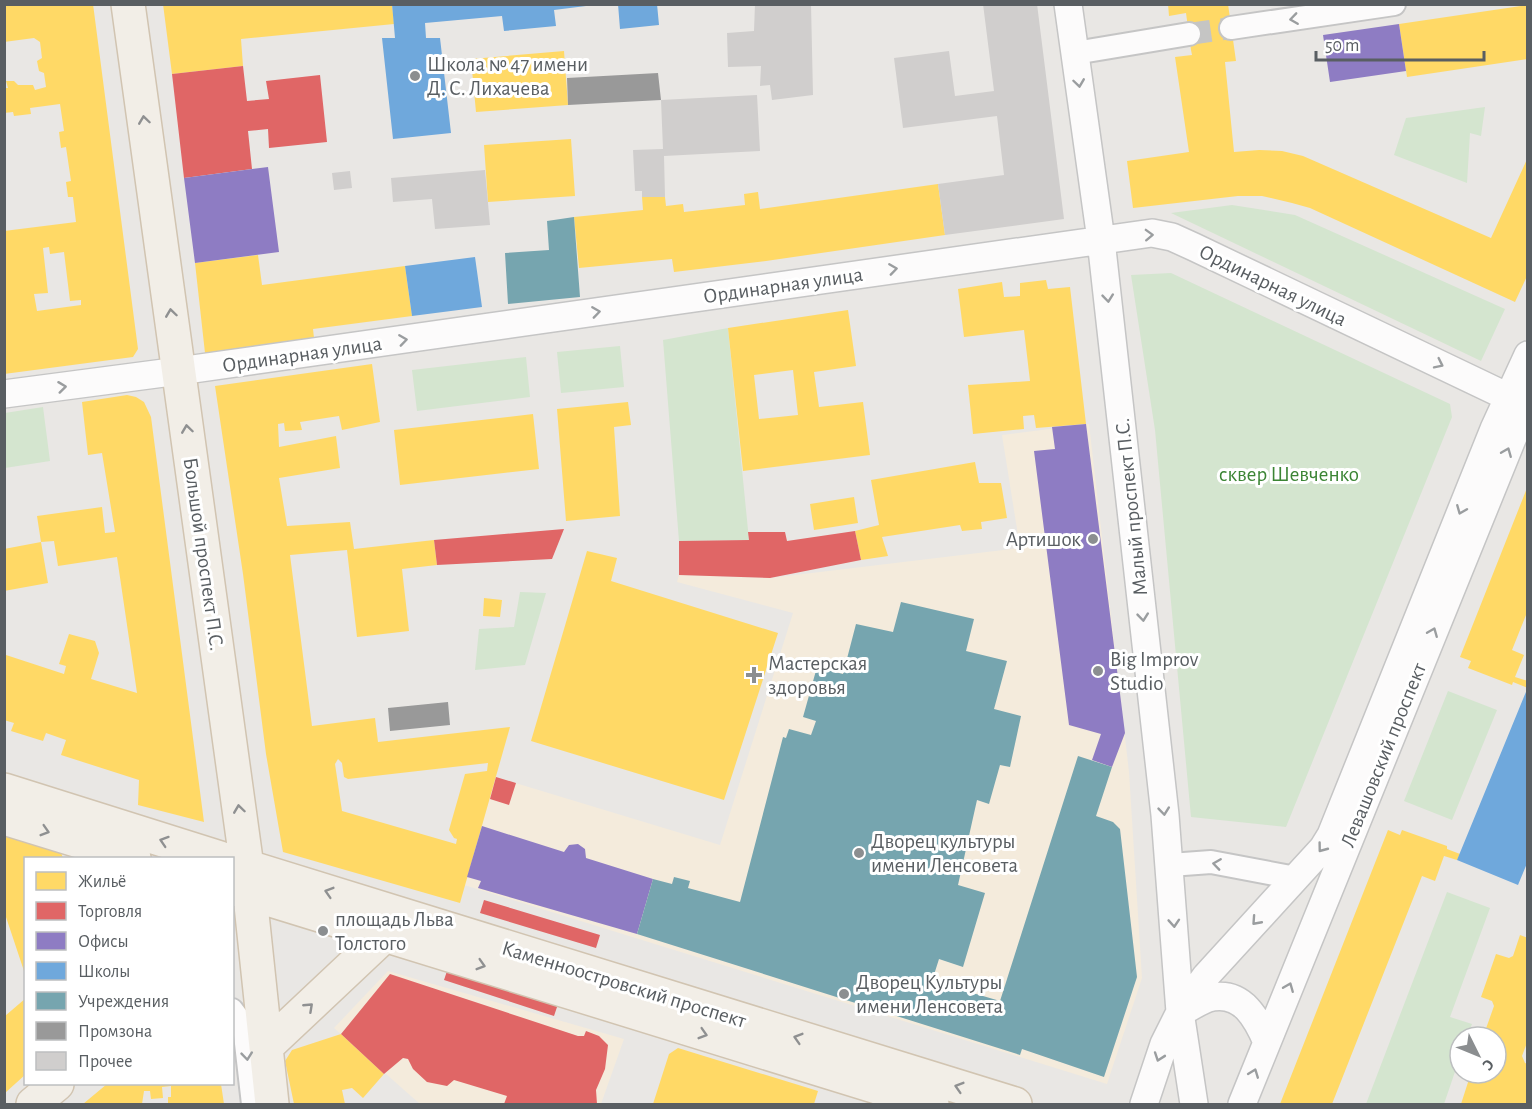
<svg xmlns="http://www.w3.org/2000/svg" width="1532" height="1109" viewBox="0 0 1532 1109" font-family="'Alegreya Sans',sans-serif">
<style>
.commercial{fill:#f4ebdc}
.green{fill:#d4e5cf}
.homes{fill:#ffd966;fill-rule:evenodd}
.shops{fill:#e06666}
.offices{fill:#8e7cc3}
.schools{fill:#6fa8dc}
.public{fill:#76a5af}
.industry{fill:#999}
.building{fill:#d0cecd}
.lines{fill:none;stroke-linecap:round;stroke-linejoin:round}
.minor-tunnel{stroke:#c5c5c4;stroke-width:22;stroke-dasharray:22 11;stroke-linecap:butt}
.minor-casing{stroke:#c5c5c5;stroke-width:26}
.tertiary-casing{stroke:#c5c5c5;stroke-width:30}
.primary-casing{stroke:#d1c4b1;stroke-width:36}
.minor{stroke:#fcfbfb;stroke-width:22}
.tertiary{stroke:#fcfbfb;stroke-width:27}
.primary{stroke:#f2eee7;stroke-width:33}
.oneway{stroke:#9a9d9f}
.oneway2{stroke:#8f9091}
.poi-dot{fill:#8b8e90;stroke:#fff;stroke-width:2}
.labels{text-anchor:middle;stroke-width:6;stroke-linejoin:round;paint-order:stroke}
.poi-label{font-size:21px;fill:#595e62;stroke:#fff;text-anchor:start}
.street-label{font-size:21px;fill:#595e62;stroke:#fff}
.park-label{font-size:21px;fill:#3c8535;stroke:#fff}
</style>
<rect width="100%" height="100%" fill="#e9e7e4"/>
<path class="commercial" d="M1089,424L1129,772L1142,978L1107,1084L464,885L496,777L720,845L793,613L677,582L679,575L770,578L1020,548L1002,435Z
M388,971L624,1039L601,1104H420L334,1028Z"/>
<path class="green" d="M1485,107L1481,136L1470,133L1467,183L1394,155L1406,118Z
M1232,205L1295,215L1505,309L1481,361L1171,213Z
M1171,273L1450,404L1452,417L1286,827L1191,817L1155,430L1131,275Z
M728,328L749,540L679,541L663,340Z
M620,346L624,387L561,393L557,352Z
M526,357L530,397L417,411L412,370Z
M43,407L50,461L5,468V413Z
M520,592L546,593L525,665L475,670L479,629L514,627Z
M1448,691L1497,710L1452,820L1404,801Z
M1447,892L1490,908L1450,1017L1472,1024L1467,1037H1460V1057L1444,1104H1366Z"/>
<path class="homes" d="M4,4H93L138,349L133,357L4,374V231L76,222L73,197H68L66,182L71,181L66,147L61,148L59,132L64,131L60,104L30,108L31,114L14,116L13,112L4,113V88H8L6,81H14L18,85H33L35,90L46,87L44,73L39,71L37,61L42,58L40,42L34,38L4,42ZM49,247L50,254L64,252L70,301L81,300V305L37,311L34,294L48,293L43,248Z
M163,4H392L394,24L241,39L243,66L172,74Z
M1168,4H1228L1236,61L1225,62L1234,152L1259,150L1282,151L1303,156L1491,238L1528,157V274L1515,302L1310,208L1292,203L1262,196H1238L1133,208L1127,161L1189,152L1175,57L1192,55L1191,50L1186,13L1169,16Z
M1528,5V59L1407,77L1399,24Z
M564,51L568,105L476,112L471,59Z
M571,139L575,196L488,202L484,145Z
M938,184L945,235L766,261L674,272L672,259L579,268L574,217L643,210L642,197H665L666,206L683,204L684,212L745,205L744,194L758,192L760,209Z
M258,255L262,285L405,266L412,316L313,329L314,338L205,353L195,263Z
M1046,280L1048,289L1070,287L1086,424L1036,428L1034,415L1023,416L1024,429L973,434L968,385L1030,381L1024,330L964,337L958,289L1002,282L1004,297L1020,296V283Z
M848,310L856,366L814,372L819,407L863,402L870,455L743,471L728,328ZM793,370L798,415L759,419L754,375Z
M372,364L380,422L342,430L339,416L300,422L302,430L285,431L284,423L278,424L279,447L336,436L340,468L279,478L287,526L350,522L354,549L434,540L437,565L402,569L409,631L357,637L347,550L290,555L312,726L375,718L378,742L510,727L460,903L283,852L266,754L243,574L215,386ZM338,759L342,763L344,777L348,779L488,763L487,771L465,774L449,830L454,838L457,839L456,844L342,811L335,764Z
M127,395L136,397L144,402L151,417L204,822L138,805L139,780L61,755L66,740L46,733L43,741L11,731L14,723L4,720V662L6,655L64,674L66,666L59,664L69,634L95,641L99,653L91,679L137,693L117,557L58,566L54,541L41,542L37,516L102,507L105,533L115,532L102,453L88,455L82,402Z
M628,402L631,425L614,427L620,516L566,521L557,409Z
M533,414L539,469L400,485L394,430Z
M975,462L979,483H1001L1007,518L981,522L982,529L962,531L960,525L882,537L888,556L861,560L855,531L879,525L871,480Z
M1527,488L1528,610L1512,650L1524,655L1515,677L1528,681V688L1513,682L1512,685L1468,668L1471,661L1460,657Z
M854,497L858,523L814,530L810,504Z
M41,542L48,583L4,591V549Z
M587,551L617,558L611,581L778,633L724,800L531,741Z
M484,598L502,600L500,617L483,616Z
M1388,830L1400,835L1402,830L1447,846V849L1460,854L1457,860L1444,856L1435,881L1422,876L1332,1104H1280Z
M5,831L59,847L63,858H26L25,974L5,914Z
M1520,935L1528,938V1040L1522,1056L1525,1063L1528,1064V1104H1461L1471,1073H1496V1037H1483L1494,1006L1492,1001L1481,997L1496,954L1509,958L1513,956Z
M26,998V1074L5,1093V1016Z
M341,1034L384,1074L363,1098L352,1088L342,1090L345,1104H294L285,1061L292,1050Z
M678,1048L818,1091L814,1104H653L669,1054Z
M107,1084H221L224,1104H168V1097H171V1086L162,1087L163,1098L151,1099L150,1091H144L142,1104H83Z"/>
<path class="shops" d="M243,66L247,101L269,99L266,81L320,75L327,142L269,148L268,129L248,131L252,169L184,178L172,74Z
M564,529L552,559L437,565L434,540Z
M855,531L861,560L770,578L679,575V541L749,540L748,532H785L787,541Z
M496,777L516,783L509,805L490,799Z
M484,900L600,935L596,948L480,913Z
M448,968L558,1004L554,1016L444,980Z
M390,974L578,1036H584L586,1031L599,1036L608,1045L605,1069L596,1090L597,1104H504L507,1096L454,1080L447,1086L427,1082L413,1069L408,1059L403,1058L384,1074L341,1034Z"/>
<path class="offices" d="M1399,24L1406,71L1330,82L1323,35Z
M268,167L279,252L195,263L184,178Z
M1086,424L1125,733L1112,767L1092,760L1101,734L1069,725L1034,451L1055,449L1052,427Z
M482,826L564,852L569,845L578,844L585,849L586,858L653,879L637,934L478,888L481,881L467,877Z"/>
<path class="schools" d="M392,4H586V6L554,10L556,26L504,31L502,16L425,23L426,38H440L451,133L393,139L382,38H395Z
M618,4H657L659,25L620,29Z
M475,257L482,307L412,316L405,266Z
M1528,687V861L1518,885L1457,860Z"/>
<path class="public" d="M574,217L580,297L508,304L505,253L549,250L547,221Z
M901,602L974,619L966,651L1007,661L994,709L1021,716L1010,767L1000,765L989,804L977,800L958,885L985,893L963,967L939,959L932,981L1000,1001L1078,756L1112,767L1096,816L1113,822L1120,829L1137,977L1104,1077L1022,1049L1020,1055L637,934L653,879L672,884L674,877L690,881L688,888L740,902L783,737L786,738L789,729L811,735L816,721L803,717L817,667L843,674L856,624L893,632Z"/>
<path class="industry" d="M658,73L661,100L568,105L567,78Z
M448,702L450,725L390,731L388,708Z"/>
<path class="building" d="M755,4H811L813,95L772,100L770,85L760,86L761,66L728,67L727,33L754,31Z
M983,4H1037L1064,219L945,235L938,184L1004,175L997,116L903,128L894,58L949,51L955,96L994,91Z
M757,95L760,151L664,156L665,197H642V191H635L633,150L663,149L661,100Z
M485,170L490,225L435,229L432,199L393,202L391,178Z
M350,171L352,188L334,190L332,173Z"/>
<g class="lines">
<path class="minor-tunnel" d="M1189,34L1231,28"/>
<defs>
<path id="minor" d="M1231,28L1394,4
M1075,53L1189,34
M1170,865L1211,862L1296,878
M232,1010L244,1026L253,1104"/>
<path id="tertiary" d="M1068,4L1101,240L1165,815L1180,1012L1194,1104
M4,394L179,371L1152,233L1172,237L1194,247L1527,406
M1183,1011C1192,1007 1203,998 1213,997C1243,992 1257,1019 1267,1042
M1144,1104L1164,1044L1180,1012L1206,976L1323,848L1331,835L1494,429L1528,355
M1242,1104L1513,437L1528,406"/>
<path id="primary" d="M128,4L247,867L272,1104
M4,790L220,858
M4,818L134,858
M232,862L1015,1104
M232,888L932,1104
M266,1047L385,935
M33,1104L57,1084"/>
</defs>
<use href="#minor" class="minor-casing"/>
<use href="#tertiary" class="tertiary-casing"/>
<use href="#primary" class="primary-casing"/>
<use href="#minor" class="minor"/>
<use href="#tertiary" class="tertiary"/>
<use href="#primary" class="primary"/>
</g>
<defs><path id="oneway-chevron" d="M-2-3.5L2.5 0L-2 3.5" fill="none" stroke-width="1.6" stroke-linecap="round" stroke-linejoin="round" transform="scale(1.5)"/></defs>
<g class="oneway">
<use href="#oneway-chevron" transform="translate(1294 19) rotate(172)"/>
<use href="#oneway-chevron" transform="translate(1079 83) rotate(82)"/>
<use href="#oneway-chevron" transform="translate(1149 235) rotate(-2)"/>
<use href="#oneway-chevron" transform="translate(893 269) rotate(-8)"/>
<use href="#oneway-chevron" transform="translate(1108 298) rotate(84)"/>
<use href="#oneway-chevron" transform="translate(596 312) rotate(-8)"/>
<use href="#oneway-chevron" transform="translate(403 340) rotate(-8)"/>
<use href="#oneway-chevron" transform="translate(1439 364) rotate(26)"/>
<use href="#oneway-chevron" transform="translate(62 387) rotate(-7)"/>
<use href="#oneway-chevron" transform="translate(1507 452) rotate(-68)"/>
<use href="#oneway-chevron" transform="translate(1461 510) rotate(112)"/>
<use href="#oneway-chevron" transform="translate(1143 617) rotate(84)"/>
<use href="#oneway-chevron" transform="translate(1433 632) rotate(-68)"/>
<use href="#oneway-chevron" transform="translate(1164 811) rotate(84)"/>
<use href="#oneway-chevron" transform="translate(1322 848) rotate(127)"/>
<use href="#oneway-chevron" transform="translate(1217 864) rotate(-172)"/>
<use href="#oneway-chevron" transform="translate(1256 921) rotate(132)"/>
<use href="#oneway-chevron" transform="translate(1174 923) rotate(86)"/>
<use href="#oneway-chevron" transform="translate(1289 987) rotate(-68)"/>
<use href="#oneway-chevron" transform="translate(247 1056) rotate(84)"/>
<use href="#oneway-chevron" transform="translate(1159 1057) rotate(109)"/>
<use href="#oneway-chevron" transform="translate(1254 1073) rotate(-69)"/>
</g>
<g class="oneway2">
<use href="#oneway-chevron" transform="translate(144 120) rotate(-98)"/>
<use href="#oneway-chevron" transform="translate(171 313) rotate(-98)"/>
<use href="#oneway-chevron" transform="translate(187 429) rotate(-98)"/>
<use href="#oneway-chevron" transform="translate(239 809) rotate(-98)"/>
<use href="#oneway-chevron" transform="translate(45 831) rotate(17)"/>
<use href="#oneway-chevron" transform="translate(164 841) rotate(-162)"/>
<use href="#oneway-chevron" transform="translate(329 892) rotate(-163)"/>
<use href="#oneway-chevron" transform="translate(481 965) rotate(17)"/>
<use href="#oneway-chevron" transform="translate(309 1007) rotate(-43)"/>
<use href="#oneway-chevron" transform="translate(703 1034) rotate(17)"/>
<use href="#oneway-chevron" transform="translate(798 1038) rotate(-163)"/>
<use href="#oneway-chevron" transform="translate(959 1087) rotate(-163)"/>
</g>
<g class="poi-dot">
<circle cx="415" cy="76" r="6"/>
<circle cx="1093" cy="539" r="6"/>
<circle cx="1098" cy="671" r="6"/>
<path d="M751 666h6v6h6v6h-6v6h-6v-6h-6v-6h6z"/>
<circle cx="859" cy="853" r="6"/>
<circle cx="323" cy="931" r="6"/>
<circle cx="844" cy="994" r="6"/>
</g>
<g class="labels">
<g class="poi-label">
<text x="427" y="71">Школа № 47 имени<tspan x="427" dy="24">Д. С. Лихачева</tspan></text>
<text x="1081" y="546" text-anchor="end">Артишок</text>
<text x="1110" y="666">Big Improv<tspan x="1110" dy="24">Studio</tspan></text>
<text x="768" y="670">Мастерская<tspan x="768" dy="24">здоровья</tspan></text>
<text x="871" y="848">Дворец культуры<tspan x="871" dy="24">имени Ленсовета</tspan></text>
<text x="335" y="926">площадь Льва<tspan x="335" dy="24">Толстого</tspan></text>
<text x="856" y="989">Дворец Культуры<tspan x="856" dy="24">имени Ленсовета</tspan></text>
</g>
<g class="street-label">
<text transform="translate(783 285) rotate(-8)" y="7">Ординарная улица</text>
<text transform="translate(1273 285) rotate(26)" y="7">Ординарная улица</text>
<text transform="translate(302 354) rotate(-8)" y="7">Ординарная улица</text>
<text transform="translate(1131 507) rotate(-96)" y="7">Малый проспект П.С.</text>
<text transform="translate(204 554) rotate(82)" y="7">Большой проспект П.С.</text>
<text transform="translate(1383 755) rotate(-68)" y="7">Левашовский проспект</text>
<text transform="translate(624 984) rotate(17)" y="7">Каменноостровский проспект</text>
</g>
<g class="park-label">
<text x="1289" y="481">сквер Шевченко</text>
</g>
</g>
<rect width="1532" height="1109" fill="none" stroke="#595e62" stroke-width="12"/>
<rect x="24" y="857" width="210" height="228" fill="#ffffff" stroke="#bdbfc0" stroke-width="1.5"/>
<rect x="36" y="872" width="30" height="18" fill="#ffd966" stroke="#bdbfc0" stroke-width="1.5"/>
<text x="78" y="887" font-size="18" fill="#595e62">Жильё</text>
<rect x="36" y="902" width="30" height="18" fill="#e06666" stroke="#bdbfc0" stroke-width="1.5"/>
<text x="78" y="917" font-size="18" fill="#595e62">Торговля</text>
<rect x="36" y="932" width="30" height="18" fill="#8e7cc3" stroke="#bdbfc0" stroke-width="1.5"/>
<text x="78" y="947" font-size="18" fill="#595e62">Офисы</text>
<rect x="36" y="962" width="30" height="18" fill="#6fa8dc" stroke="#bdbfc0" stroke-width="1.5"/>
<text x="78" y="977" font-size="18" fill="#595e62">Школы</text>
<rect x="36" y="992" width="30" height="18" fill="#76a5af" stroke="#bdbfc0" stroke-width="1.5"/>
<text x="78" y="1007" font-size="18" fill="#595e62">Учреждения</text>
<rect x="36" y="1022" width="30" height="18" fill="#999999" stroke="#bdbfc0" stroke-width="1.5"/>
<text x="78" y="1037" font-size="18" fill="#595e62">Промзона</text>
<rect x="36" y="1052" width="30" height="18" fill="#d0cecd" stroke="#bdbfc0" stroke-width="1.5"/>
<text x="78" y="1067" font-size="18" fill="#595e62">Прочее</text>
<g transform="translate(1478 1055) rotate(133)"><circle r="28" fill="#ffffff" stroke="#bdbfc0" stroke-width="1.5"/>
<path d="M0-4.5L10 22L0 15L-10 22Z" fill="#8b8e90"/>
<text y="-9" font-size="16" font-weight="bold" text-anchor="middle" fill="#595e62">С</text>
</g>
<path d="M1316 51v9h168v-9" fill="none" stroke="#595e62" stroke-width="3"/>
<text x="1325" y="51" font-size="18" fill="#595e62" stroke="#ffffff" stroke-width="4.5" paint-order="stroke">50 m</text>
</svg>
